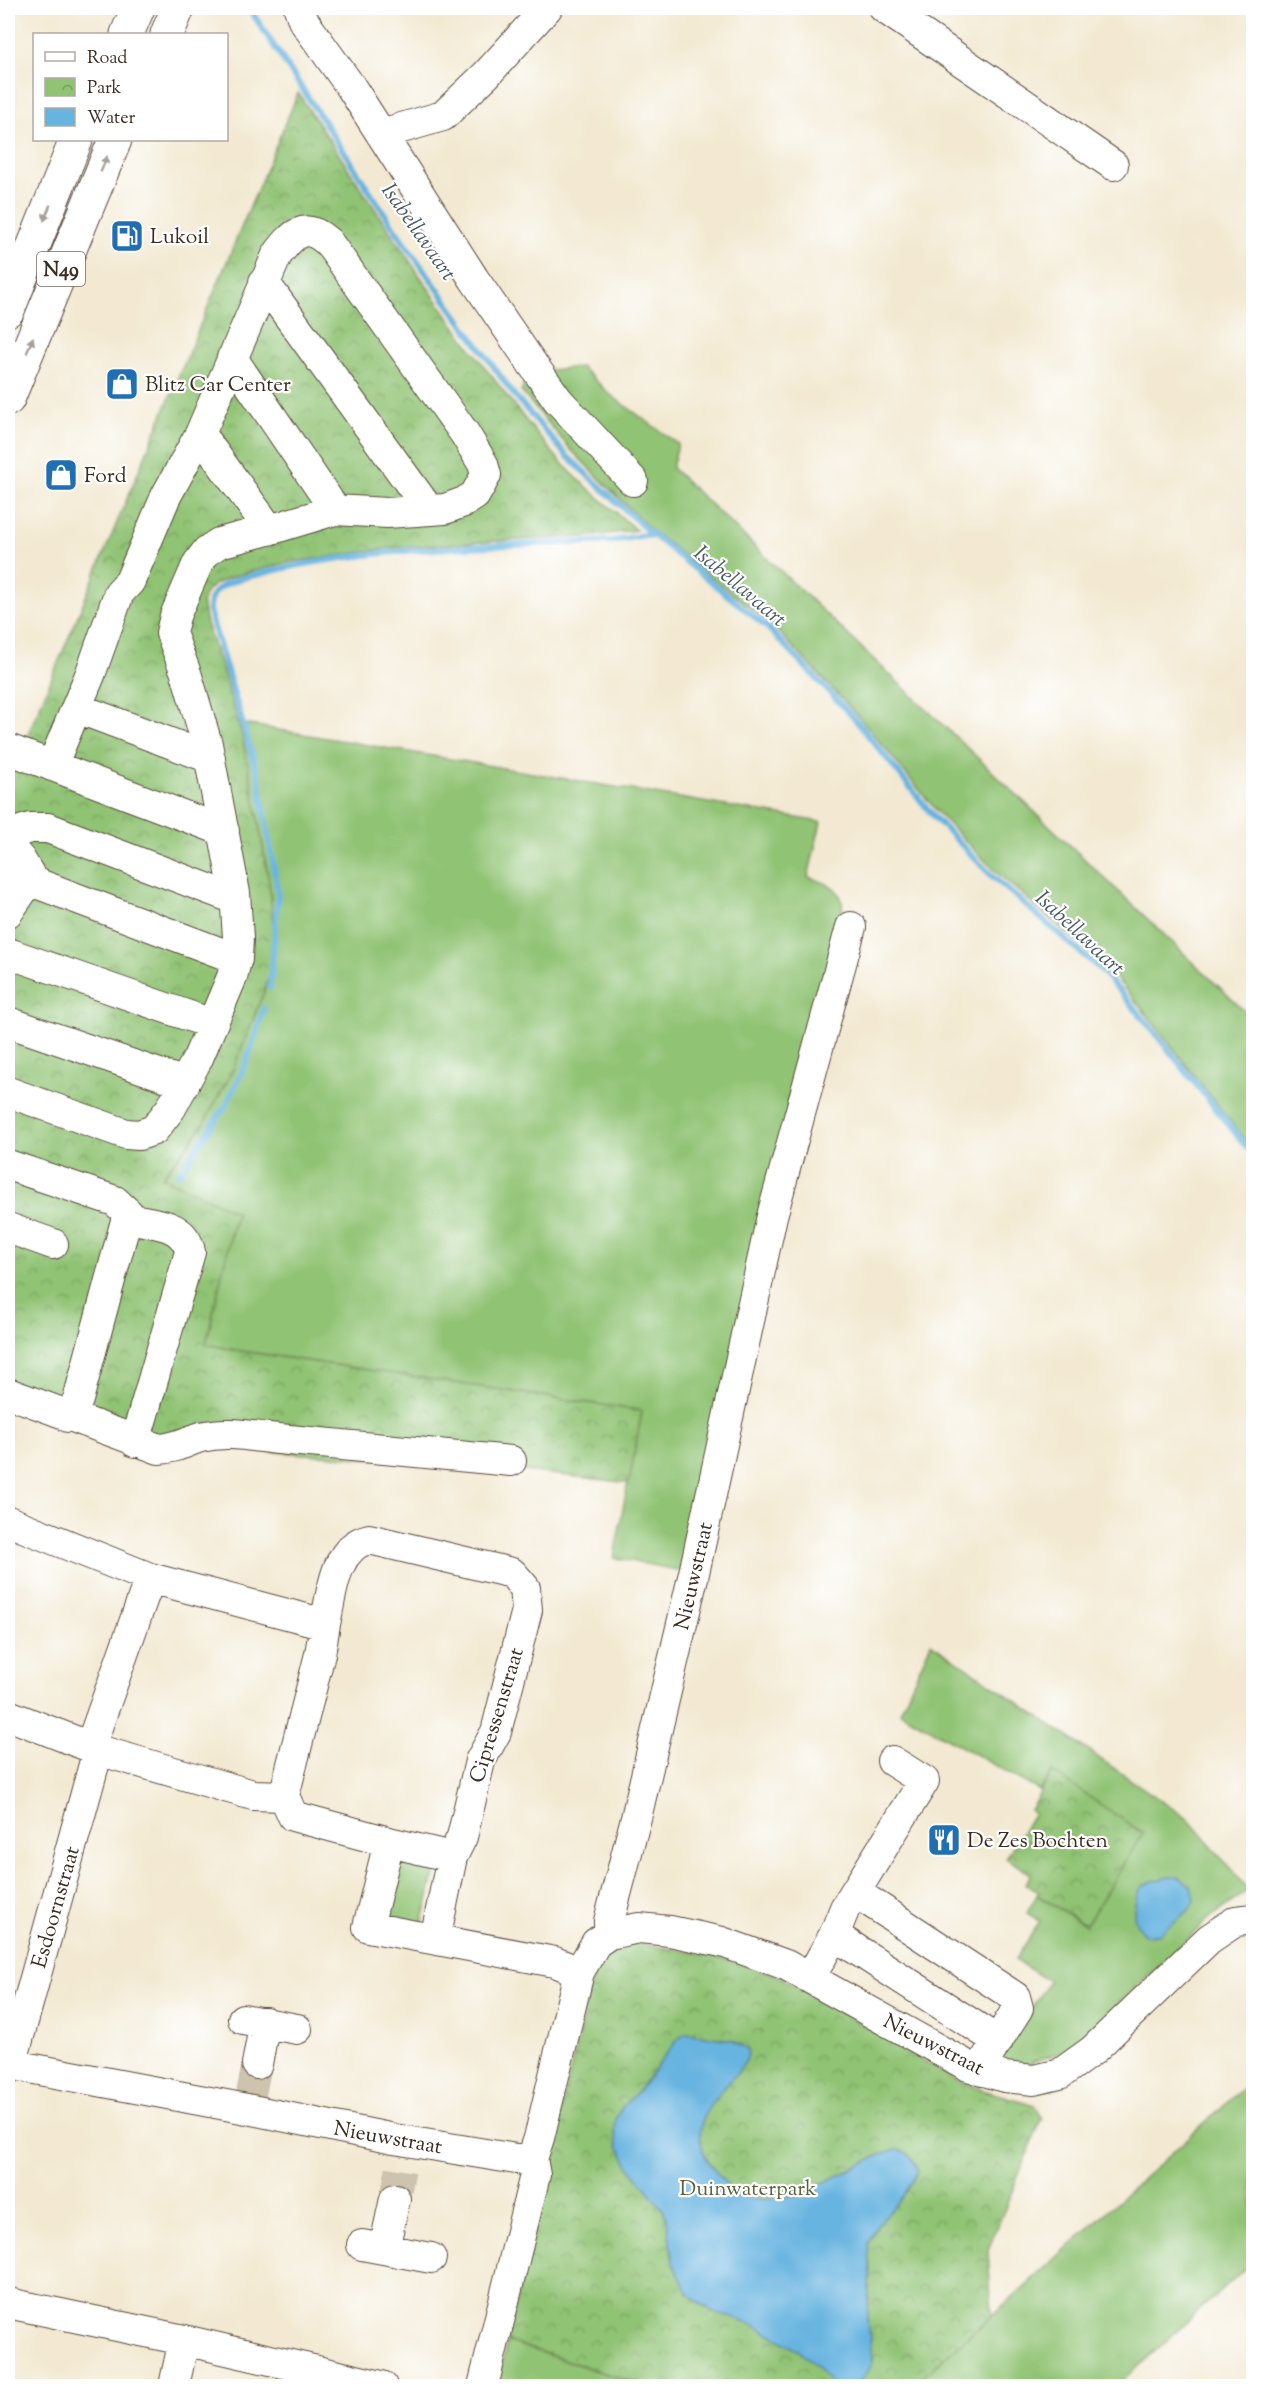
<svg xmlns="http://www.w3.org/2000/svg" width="1261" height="2394" viewBox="0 0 1261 2394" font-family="'Sorts Mill Goudy',serif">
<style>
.grass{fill:#90c373;stroke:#667648;stroke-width:1.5}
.park{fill:url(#park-crowns);stroke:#667648;stroke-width:1.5}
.water{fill:#67b4e0;stroke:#516f7f;stroke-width:1.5}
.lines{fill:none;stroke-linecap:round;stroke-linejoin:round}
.stream{stroke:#67b4e0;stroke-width:6}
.minor-tunnel{stroke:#cec3ae;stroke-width:30;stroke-dasharray:30 15;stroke-linecap:butt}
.minor-casing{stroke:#574739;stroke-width:32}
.major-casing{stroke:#574739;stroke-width:35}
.minor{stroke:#fff;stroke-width:30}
.major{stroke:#fff;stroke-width:33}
.oneway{fill:#a79f9a}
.labels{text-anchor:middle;stroke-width:4.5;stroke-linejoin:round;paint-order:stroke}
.shield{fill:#fff;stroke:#766a62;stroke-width:1.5}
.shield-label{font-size:20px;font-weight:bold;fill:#3b2a1e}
.poi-label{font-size:21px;fill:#3b2a1e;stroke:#fff;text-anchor:start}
.street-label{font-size:21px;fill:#3b2a1e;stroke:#fff}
.park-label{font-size:21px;fill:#59603c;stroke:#fff}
.water-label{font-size:22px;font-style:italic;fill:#4a5a62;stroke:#fff}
</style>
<defs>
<pattern id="park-crowns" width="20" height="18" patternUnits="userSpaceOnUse" patternTransform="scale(1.5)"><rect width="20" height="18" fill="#90c373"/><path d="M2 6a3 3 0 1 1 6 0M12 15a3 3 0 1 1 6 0" fill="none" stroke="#779f5e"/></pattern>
</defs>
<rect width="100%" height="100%" fill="#fff"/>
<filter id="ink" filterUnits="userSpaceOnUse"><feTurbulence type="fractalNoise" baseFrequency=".0167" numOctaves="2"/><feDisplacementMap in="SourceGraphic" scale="12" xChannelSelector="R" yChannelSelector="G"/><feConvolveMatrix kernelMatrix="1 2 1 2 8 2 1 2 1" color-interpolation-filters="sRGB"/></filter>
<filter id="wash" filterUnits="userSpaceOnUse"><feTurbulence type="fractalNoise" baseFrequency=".008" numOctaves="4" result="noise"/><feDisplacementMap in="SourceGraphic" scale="24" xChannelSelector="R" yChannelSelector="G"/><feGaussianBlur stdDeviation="1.35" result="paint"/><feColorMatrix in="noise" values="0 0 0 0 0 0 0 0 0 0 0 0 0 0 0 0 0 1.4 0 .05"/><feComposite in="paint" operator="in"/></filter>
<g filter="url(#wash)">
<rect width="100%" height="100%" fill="#f3e9d2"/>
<path class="grass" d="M581,367L612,396L678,444L672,468L1253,1019V1147L1241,1135L1147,1015L1106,966L997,873L940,815L859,717L771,624L651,530L572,451L521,391L529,372Z
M238,723L821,822L808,877C834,885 846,890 842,920L687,1572L614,1558L641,1411L234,1350L205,1344L236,1213L162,1178L201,1128L231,1074L265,989L273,963L257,812Z
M931,1643L1188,1819L1249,1890L1211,1917L1076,2043L1053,2055L1032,2062L1033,2071L998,2061L1049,1981L1015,1960L1040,1921L1027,1913L1037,1895L1086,1925L1052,1772L1040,1791L900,1712Z
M402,1857L427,1865L435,1872L422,1925L383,1921L389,1870Z
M1253,2079V2261L1117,2386H911L992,2316Z
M507,2341L644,2386H497Z"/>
<path class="park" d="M298,93C381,217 461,346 559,460C582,485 611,507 636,530L587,537L515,540L391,548L286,563L231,577L215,584L207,591L202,602L206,624L221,665L242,735L257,812L270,889L274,938L273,963L265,989L231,1074L201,1128L162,1177L236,1212L206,1344L234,1350L642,1411L629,1483L488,1467L205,1447L8,1403V740L23,746Z
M1052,1772L1143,1833L1086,1925L1037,1895L1039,1892L1025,1884L1031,1874L1006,1858L1034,1813L1030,1810Z
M630,1943L682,1950L730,1960L779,1976L951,2077L983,2090L1035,2105L1042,2118L988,2250L992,2316L911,2386H644L507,2341L590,1986C599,1961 604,1952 630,1943Z"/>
<path class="water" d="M1170,1877H1179L1191,1886L1194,1901L1189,1910L1159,1934L1145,1935C1142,1931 1137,1927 1136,1923C1132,1914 1135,1893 1143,1886C1151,1880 1161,1879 1170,1877Z
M686,2033L732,2040L748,2050C749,2060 742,2066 736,2074C712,2102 685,2126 710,2164C718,2175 727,2187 739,2193C778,2213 832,2178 867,2161C876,2157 887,2150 897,2150C908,2149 914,2162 918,2170L906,2193L878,2224L868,2244L870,2264L868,2317L872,2361L866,2374L856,2386H832L817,2366L801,2352L758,2327L712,2311L696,2301L688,2293L673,2263L668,2226L664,2211L633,2172L618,2146L615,2133L616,2118L623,2106L635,2095L677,2040Z"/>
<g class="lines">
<path class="stream" d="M249,8L396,231L514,395L567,456L648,531L768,628L855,719L935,818L993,877L1101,970L1143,1018L1254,1156
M270,988L278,892L258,775L209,610C210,601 210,596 217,590C228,580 249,577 264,573C377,545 497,547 613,541L645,535L653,536
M179,1174L226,1105L246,1063L264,1008"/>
</g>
</g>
<g filter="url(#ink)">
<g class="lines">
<path class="minor-tunnel" d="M251,2094L257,2064
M395,2199L402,2162"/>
<defs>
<path id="minor" d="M299,8L303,20L351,87L474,279L533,365L558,400L633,481
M884,8L1113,165
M381,134L443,116L486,75L547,8
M264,282L429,510
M232,358L335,510
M200,434L270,530
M77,708L210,758
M8,749L224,831
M8,835L30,828H48L235,899
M8,846L20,859L29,874L25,887L8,912
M28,880L237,959
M8,953L212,1024
M8,1022L185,1083
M8,1092L126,1134L139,1135L154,1130L171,1108L198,1058L232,977L237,957L238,938L235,893L207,744L187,676L171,633L175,616L198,563L207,551L219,543L279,527L335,510L387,513L445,509L464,502L475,495L486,475L483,464L465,434L328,242C304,221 293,234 277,255L200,434L166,496L130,581L119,593L90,675L52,766
M8,1165L115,1201L128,1213L78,1400L68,1417
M128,1218C152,1224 185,1222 190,1252L135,1442
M8,1228L53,1244
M8,1393L159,1449C177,1448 185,1442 201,1437C224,1431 245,1435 268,1438L511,1461
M8,1521L150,1578L325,1624L320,1654L284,1796L293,1816L389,1842L368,1927L555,1962L579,1972
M325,1624C332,1594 334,1547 369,1539L512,1573L525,1588L527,1610L496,1732L480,1761L462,1837L452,1857L435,1939
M8,1715L98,1750L11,2065
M90,1747L150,1578
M98,1750L253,1795L284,1796
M389,1842L452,1857
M855,1892L1015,1997L1018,2008L986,2059L982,2071
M609,1934V1921L636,1818L694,1573L772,1216L851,927
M834,1935L998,2041
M810,1978L834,1935L845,1908L924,1781L892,1761
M243,2019L297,2029
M8,2064L247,2109L394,2139L516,2159H532L539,2138L579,1972L596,1943L609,1934L639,1928L670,1931L722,1942L786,1965L968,2066L1004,2077L1034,2080L1060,2074L1092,2051L1209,1939L1236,1921L1254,1919
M257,2064L265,2022
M362,2245L431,2258
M384,2249L395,2199
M8,2303L184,2340L382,2386
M174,2386L184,2340
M483,2386L535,2175L532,2159"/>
<path id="major" d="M127,34L138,8
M167,34L178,8
M8,310L76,140
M8,399L115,140"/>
</defs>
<use href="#minor" class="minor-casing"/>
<use href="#major" class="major-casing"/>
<use href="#minor" class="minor"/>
<use href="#major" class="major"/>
</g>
<defs><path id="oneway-solid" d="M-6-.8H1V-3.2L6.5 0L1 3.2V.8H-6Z" transform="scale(1.5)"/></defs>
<g class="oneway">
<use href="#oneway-solid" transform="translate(104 164) rotate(-68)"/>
<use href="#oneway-solid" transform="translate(47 213) rotate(112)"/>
<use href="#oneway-solid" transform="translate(30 345) rotate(-68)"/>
</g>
</g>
<defs>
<symbol id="fuel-square" viewBox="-11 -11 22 22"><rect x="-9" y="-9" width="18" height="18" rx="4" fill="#1f6fb2" stroke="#fff"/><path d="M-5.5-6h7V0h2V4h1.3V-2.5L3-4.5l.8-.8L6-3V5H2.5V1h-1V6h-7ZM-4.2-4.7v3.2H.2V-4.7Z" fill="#fff"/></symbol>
<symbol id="shop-square" viewBox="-11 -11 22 22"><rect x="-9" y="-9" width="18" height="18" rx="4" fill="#1f6fb2" stroke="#fff"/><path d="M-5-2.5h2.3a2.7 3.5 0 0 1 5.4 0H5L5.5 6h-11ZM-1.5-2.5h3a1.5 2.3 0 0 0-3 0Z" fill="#fff"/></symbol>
<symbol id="restaurant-square" viewBox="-11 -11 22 22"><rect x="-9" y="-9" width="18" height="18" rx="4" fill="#1f6fb2" stroke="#fff"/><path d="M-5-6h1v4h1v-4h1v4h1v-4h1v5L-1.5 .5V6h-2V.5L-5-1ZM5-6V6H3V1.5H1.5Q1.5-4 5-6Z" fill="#fff"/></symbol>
</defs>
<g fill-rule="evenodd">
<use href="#fuel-square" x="108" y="217" width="38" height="38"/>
<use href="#shop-square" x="103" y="365" width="38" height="38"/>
<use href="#shop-square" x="42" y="456" width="38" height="38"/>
<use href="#restaurant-square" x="925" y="1821" width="38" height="38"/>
</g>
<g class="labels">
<rect class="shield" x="37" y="252" width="48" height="34" rx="4.5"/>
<g class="shield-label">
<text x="61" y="276">N49</text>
</g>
<g class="poi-label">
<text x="150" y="243">Lukoil</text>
<text x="145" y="391">Blitz Car Center</text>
<text x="84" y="482">Ford</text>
<text x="967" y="1847">De Zes Bochten</text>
</g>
<g class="street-label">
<text transform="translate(693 1576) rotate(-77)" y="7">Nieuwstraat</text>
<text transform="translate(496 1715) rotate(-73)" y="7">Cipressenstraat</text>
<text transform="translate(55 1907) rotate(-74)" y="7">Esdoornstraat</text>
<text transform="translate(934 2044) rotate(27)" y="7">Nieuwstraat</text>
<text transform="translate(388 2137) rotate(10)" y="7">Nieuwstraat</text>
</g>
<g class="park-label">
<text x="748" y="2195">Duinwaterpark</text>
</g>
<g class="water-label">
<text transform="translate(420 231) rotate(55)" y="8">Isabellavaart</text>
<text transform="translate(741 585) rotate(40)" y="8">Isabellavaart</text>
<text transform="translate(1081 932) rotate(43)" y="8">Isabellavaart</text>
</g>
</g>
<rect width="1261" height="2394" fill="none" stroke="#fff" stroke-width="30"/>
<rect x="33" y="33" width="195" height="108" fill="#ffffff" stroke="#b1aaa5" stroke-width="1.5"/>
<rect x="45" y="52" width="30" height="9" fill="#ffffff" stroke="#b1aaa5" stroke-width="1.5"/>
<text x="87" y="63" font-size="18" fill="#3b2a1e">Road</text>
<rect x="45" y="78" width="30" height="18" fill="url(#park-crowns)" stroke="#b1aaa5" stroke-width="1.5"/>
<text x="87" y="93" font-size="18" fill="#3b2a1e">Park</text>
<rect x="45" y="108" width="30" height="18" fill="#67b4e0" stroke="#b1aaa5" stroke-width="1.5"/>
<text x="87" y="123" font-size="18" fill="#3b2a1e">Water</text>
</svg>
